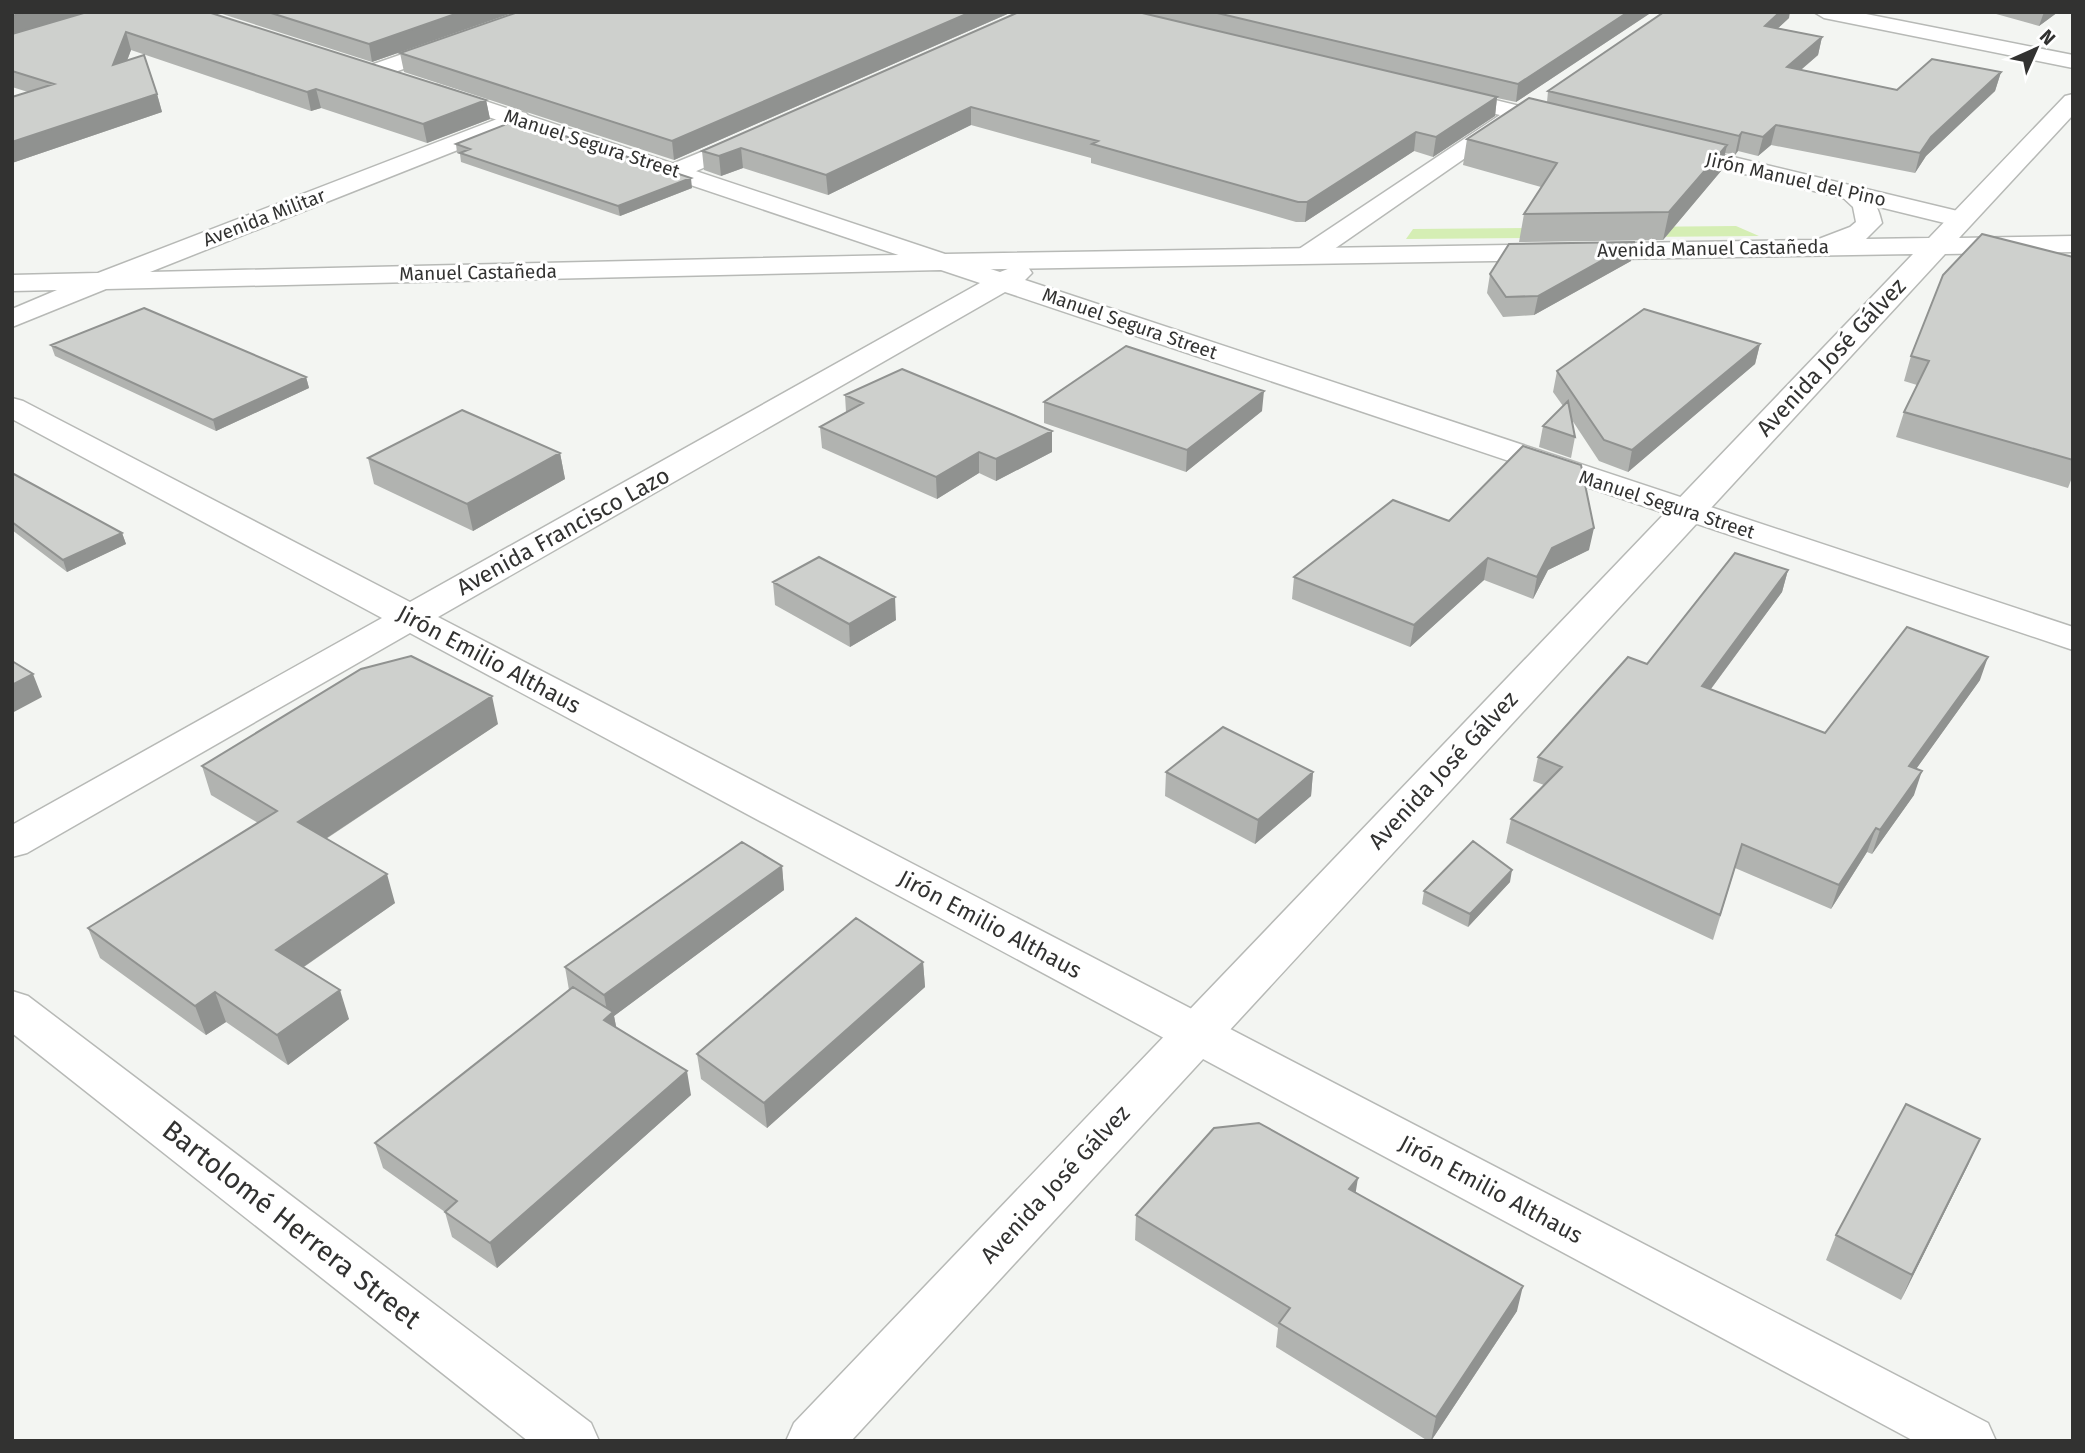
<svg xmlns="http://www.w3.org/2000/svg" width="2085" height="1453" viewBox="0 0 2085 1453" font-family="'Fira Sans',sans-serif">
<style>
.green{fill:#d5eeb4}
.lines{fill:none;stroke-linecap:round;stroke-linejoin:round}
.street-casing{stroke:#b7b9b6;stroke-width:3}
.secondary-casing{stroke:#b7b9b6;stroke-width:3}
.street{fill:#fff;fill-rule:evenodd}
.secondary{fill:#fff;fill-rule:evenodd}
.wall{fill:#b1b3b0}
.shaded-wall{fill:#909290}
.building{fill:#ced0cd;stroke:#909290;stroke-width:2}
.labels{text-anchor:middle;stroke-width:6;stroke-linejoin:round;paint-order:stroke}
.far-street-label{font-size:19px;fill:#323231;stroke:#fff}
.street-label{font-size:23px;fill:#323231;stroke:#fff}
.near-street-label{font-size:28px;fill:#323231;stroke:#fff}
</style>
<rect width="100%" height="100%" fill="#f3f5f2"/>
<path class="green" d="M1736,226L1759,236L1406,239L1413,229Z"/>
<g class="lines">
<defs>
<path id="street" d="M524,12H555L552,16L381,77H365L362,72L365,67Z
M1446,88L1569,118L1573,123L1569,128L1561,130L1520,120L1314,263H1296L1292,257L1296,251L1500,115L1438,100L1435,95L1438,90Z
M518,111L526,113L530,118L526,123L150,272L943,254L1000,272L1018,265L1028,267L1032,273L1025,280L2073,627V650L1005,292L438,617L1988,1423L1996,1441H1914L410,633L27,853L12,857V825L382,618L12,419V398L23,401L410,602L980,283L941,270L106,289L12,327V309L57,290L12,291V275L98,273Z
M750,132L758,134L762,139L758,144L685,176H667L664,171L667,166Z
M1671,142L1970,214L1974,219L1970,224L1961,227L1663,154L1659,149L1663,144Z"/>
<path id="secondary" d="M1814,12H1856L2073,55V68L1824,18Z
M437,85L945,254L1816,240L1850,227L1856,222L1853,207L1837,192L1841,187C1866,180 1877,202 1882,223L1866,239L1929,238L2065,96L2073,94V115L1959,238L2073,236V252L1945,254L851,1441H786L794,1423L1913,254L943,270L429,97L426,92L429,87Z
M12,991L28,996L591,1423L599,1441H528L12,1033Z"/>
</defs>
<use href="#street" class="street-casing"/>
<use href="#secondary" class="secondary-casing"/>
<use href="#street" class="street"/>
<use href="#secondary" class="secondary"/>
</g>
<path class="wall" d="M12,12H208L486,100L490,119L427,143L321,108L311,111L131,50L127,61L157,94L162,112L12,163V97L28,92L12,87Z
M216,12H515L372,62Z
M518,12H1012L674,160L404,72L400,53Z
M1138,12H1652L1516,102L1497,98L1495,116L1433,157L1414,151L1305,222H1296L1091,163V158L971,125L828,195L743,168L721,176L704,170L702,151Z
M1989,12H2058L2039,26Z
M1789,18L1778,28L1822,37L1818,55L1801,70L1897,90L2001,72L1995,91L1926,156L1915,173L1771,145L1758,156L1738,151L1735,155L1725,153L1721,171L1663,240L1519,242L1524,214L1541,187L1463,165L1467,139L1547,102L1548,91Z
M456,144L692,188L620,216L461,162L460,154L457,153Z
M1635,242L1631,261L1534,315L1503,317L1487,293L1490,274Z
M2073,257V475L2068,488L1896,437L1904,412L1917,385L1904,381L1911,356Z
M1760,344L1755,364L1628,472L1599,461L1572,420L1575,437L1571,458L1539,447L1543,426L1563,406L1553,392L1557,371Z
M51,345L306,377L309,388L216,431L55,356Z
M845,395L1052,452L996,481L979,473L937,499L822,448L820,427L846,412Z
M1044,402L1262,411L1186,472L1044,423Z
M560,453L565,479L473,531L374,484L368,458Z
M12,473L122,533L126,544L67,572L12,530Z
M1449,521L1589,550L1548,570L1533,599L1484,580L1410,647L1292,599L1294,577Z
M1788,570L1782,592L1711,689L1825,733L1980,680L1916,769L1914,795L1872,854L1867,852L1831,909L1735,868L1713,940L1506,843L1511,819L1544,785L1533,781L1538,757L1647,664Z
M773,582L896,620L850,647L775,605Z
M498,724L326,839L395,903L304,967L349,1019L288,1065L226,1022L206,1035L100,958L88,928L258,823L211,795L202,766Z
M1166,772H1313L1311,796L1255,844L1165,796Z
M782,866L784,890L614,1016L616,1027L691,1095L497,1268L452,1237L445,1212L383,1168L375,1143L569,990L565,967Z
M1510,882L1468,927L1422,904L1424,891Z
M923,962L925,987L767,1128L701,1079L697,1054Z
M1969,1163L1901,1300L1826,1260L1836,1235Z
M1356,1192L1517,1311L1431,1441H1428L1276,1347L1278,1328L1135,1240L1136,1215Z"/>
<path class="shaded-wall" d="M26,12H89L12,36V16Z
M461,12H515L372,62L369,44Z
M971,12H1012L674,160L672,141Z
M1628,12H1652L1516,102L1518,84Z
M1780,12H1790L1789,18L1761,44L1765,26Z
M2044,12H2058L2039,26Z
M126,32L131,50L118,84L113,65Z
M1822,37L1818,55L1783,85L1787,67Z
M2001,72L1995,91L1926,156L1915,173L1920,153L1931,137Z
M316,89L321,108L311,111L307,92Z
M157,94L162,112L12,163V142Z
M1497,97L1495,116L1433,157L1436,137Z
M486,100L490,119L427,143L423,124Z
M971,107V125L828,195L826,175Z
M1776,125L1771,145L1758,156L1763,137Z
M1416,132L1414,151L1305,222L1307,202Z
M1742,132L1738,151L1735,155L1739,136Z
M1727,145L1721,171L1663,240L1669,212Z
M741,148L743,168L721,176L719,156Z
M691,178L692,188L620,216L618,206Z
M1635,242L1631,261L1534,315L1538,296Z
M1760,344L1755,364L1628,472L1632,450Z
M306,377L309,388L216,431L213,420Z
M1264,391L1262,411L1186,472L1187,450Z
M1052,431V452L996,481V459Z
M979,452V473L937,499L936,477Z
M560,453L565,479L473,531L467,504Z
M1594,528L1589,550L1548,570L1533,599L1537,577L1552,548Z
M122,533L126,544L67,572L63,560Z
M1488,558L1484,580L1410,647L1414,625Z
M1788,570L1782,592L1696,709L1702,686Z
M895,597L896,620L850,647L849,624Z
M1988,657L1980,680L1901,790L1909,766Z
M33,674L42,697L12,713V685Z
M492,696L498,724L307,851L298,822Z
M1922,771L1914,795L1872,854L1880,830Z
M1313,772L1311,796L1255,844L1258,820Z
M1876,828L1867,852L1831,909L1839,885Z
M782,866L784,890L614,1016L618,1036L604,1020L608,1016L604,995Z
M1512,870L1510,882L1468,927L1470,914Z
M387,874L395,903L286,979L276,950Z
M923,962L925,987L767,1128L764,1103Z
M340,990L349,1019L288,1065L277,1035Z
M215,992L226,1022L206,1035L195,1006Z
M687,1071L691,1095L497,1268L490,1243Z
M1980,1139L1969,1163L1901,1300L1912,1275Z
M1358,1178L1354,1203L1349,1189Z
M1523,1286L1517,1311L1431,1441L1436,1417Z"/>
<path class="building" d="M12,12H26L12,16Z
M87,12H208L486,100L423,124L316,89L307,92L126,32L113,65L144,55L157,94L12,142V97L54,84L12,71V34Z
M268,12H461L369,44Z
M518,12H971L672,141L400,53Z
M1019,12H1138L1497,97L1436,137L1416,132L1307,202H1298L1092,144L1098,141L971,107L826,175L741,148L719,156L702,151Z
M1213,12H1628L1518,84Z
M1664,12H1780L1765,26L1822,37L1787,67L1897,90L1932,59L2001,72L1931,137L1920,153L1776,125L1763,137L1742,132L1739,136L1548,91Z
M1529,98L1727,145L1669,212L1524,214L1557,163L1467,139Z
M517,120L691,178L618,206L460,153L470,149L456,144Z
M1982,234L2073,257V460L1904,412L1929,361L1911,356L1943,275Z
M1635,242L1538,296L1506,297L1490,274L1509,244Z
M144,308L306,377L213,420L51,345Z
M1644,309L1760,344L1632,450L1604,440L1557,371Z
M1126,346L1264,391L1187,450L1044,402Z
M902,369L1052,431L996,459L979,452L936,477L820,427L863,403L845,395Z
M1568,401L1575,437L1543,426Z
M462,410L560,453L467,504L368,458Z
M1523,446L1581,465L1594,528L1552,548L1537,577L1488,558L1414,625L1294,577L1393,500L1449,521Z
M12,473L122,533L63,560L12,522Z
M1735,553L1788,570L1702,686L1825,733L1907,627L1988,657L1909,766L1922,771L1880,830L1876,828L1839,885L1742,844L1720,915L1511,819L1562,767L1538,757L1628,657L1647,664Z
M819,557L895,597L849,624L773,582Z
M411,656L492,696L298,822L387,874L276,950L340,990L277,1035L215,992L195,1006L88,928L277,811L202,766L361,669Z
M12,661L33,674L12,685Z
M1223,727L1313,772L1258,820L1166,772Z
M1473,841L1512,870L1470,914L1424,891Z
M742,842L782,866L604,995L565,967Z
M856,918L923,962L764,1103L697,1054Z
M573,987L613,1012L604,1020L687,1071L490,1243L445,1212L457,1201L375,1143Z
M1906,1104L1980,1139L1912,1275L1836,1235Z
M1259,1123L1358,1178L1349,1189L1523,1286L1436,1417L1279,1323L1290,1308L1136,1215L1214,1128Z"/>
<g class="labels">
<g class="far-street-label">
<text transform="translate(592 143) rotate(18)" y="7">Manuel Segura Street</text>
<text transform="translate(1796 179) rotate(13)" y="7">Jirón Manuel del Pino</text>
<text transform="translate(264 217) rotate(-21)" y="7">Avenida Militar</text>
<text transform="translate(1713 248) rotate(-1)" y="7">Avenida Manuel Castañeda</text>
<text transform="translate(478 272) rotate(-1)" y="7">Manuel Castañeda</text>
<text transform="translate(1130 323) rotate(19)" y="7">Manuel Segura Street</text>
<text transform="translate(1667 504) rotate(18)" y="7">Manuel Segura Street</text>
</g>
<g class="street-label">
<text transform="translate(1831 357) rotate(-47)" y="8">Avenida José Gálvez</text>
<text transform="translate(563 531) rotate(-29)" y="8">Avenida Francisco Lazo</text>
<text transform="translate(489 659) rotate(28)" y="8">Jirón Emilio Althaus</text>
<text transform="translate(1443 770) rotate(-47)" y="8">Avenida José Gálvez</text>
<text transform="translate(990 924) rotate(28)" y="8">Jirón Emilio Althaus</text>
<text transform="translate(1055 1184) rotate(-47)" y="8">Avenida José Gálvez</text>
<text transform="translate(1491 1189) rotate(28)" y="8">Jirón Emilio Althaus</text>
</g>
<g class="near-street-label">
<text transform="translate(292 1224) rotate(38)" y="10">Bartolomé Herrera Street</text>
</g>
</g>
<rect width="2085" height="1453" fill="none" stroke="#323231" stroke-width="28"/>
<g transform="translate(2036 49) rotate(45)" stroke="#ffffff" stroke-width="5" paint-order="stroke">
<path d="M0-5L12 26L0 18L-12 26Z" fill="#323231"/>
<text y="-10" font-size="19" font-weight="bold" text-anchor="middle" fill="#323231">N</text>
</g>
</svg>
